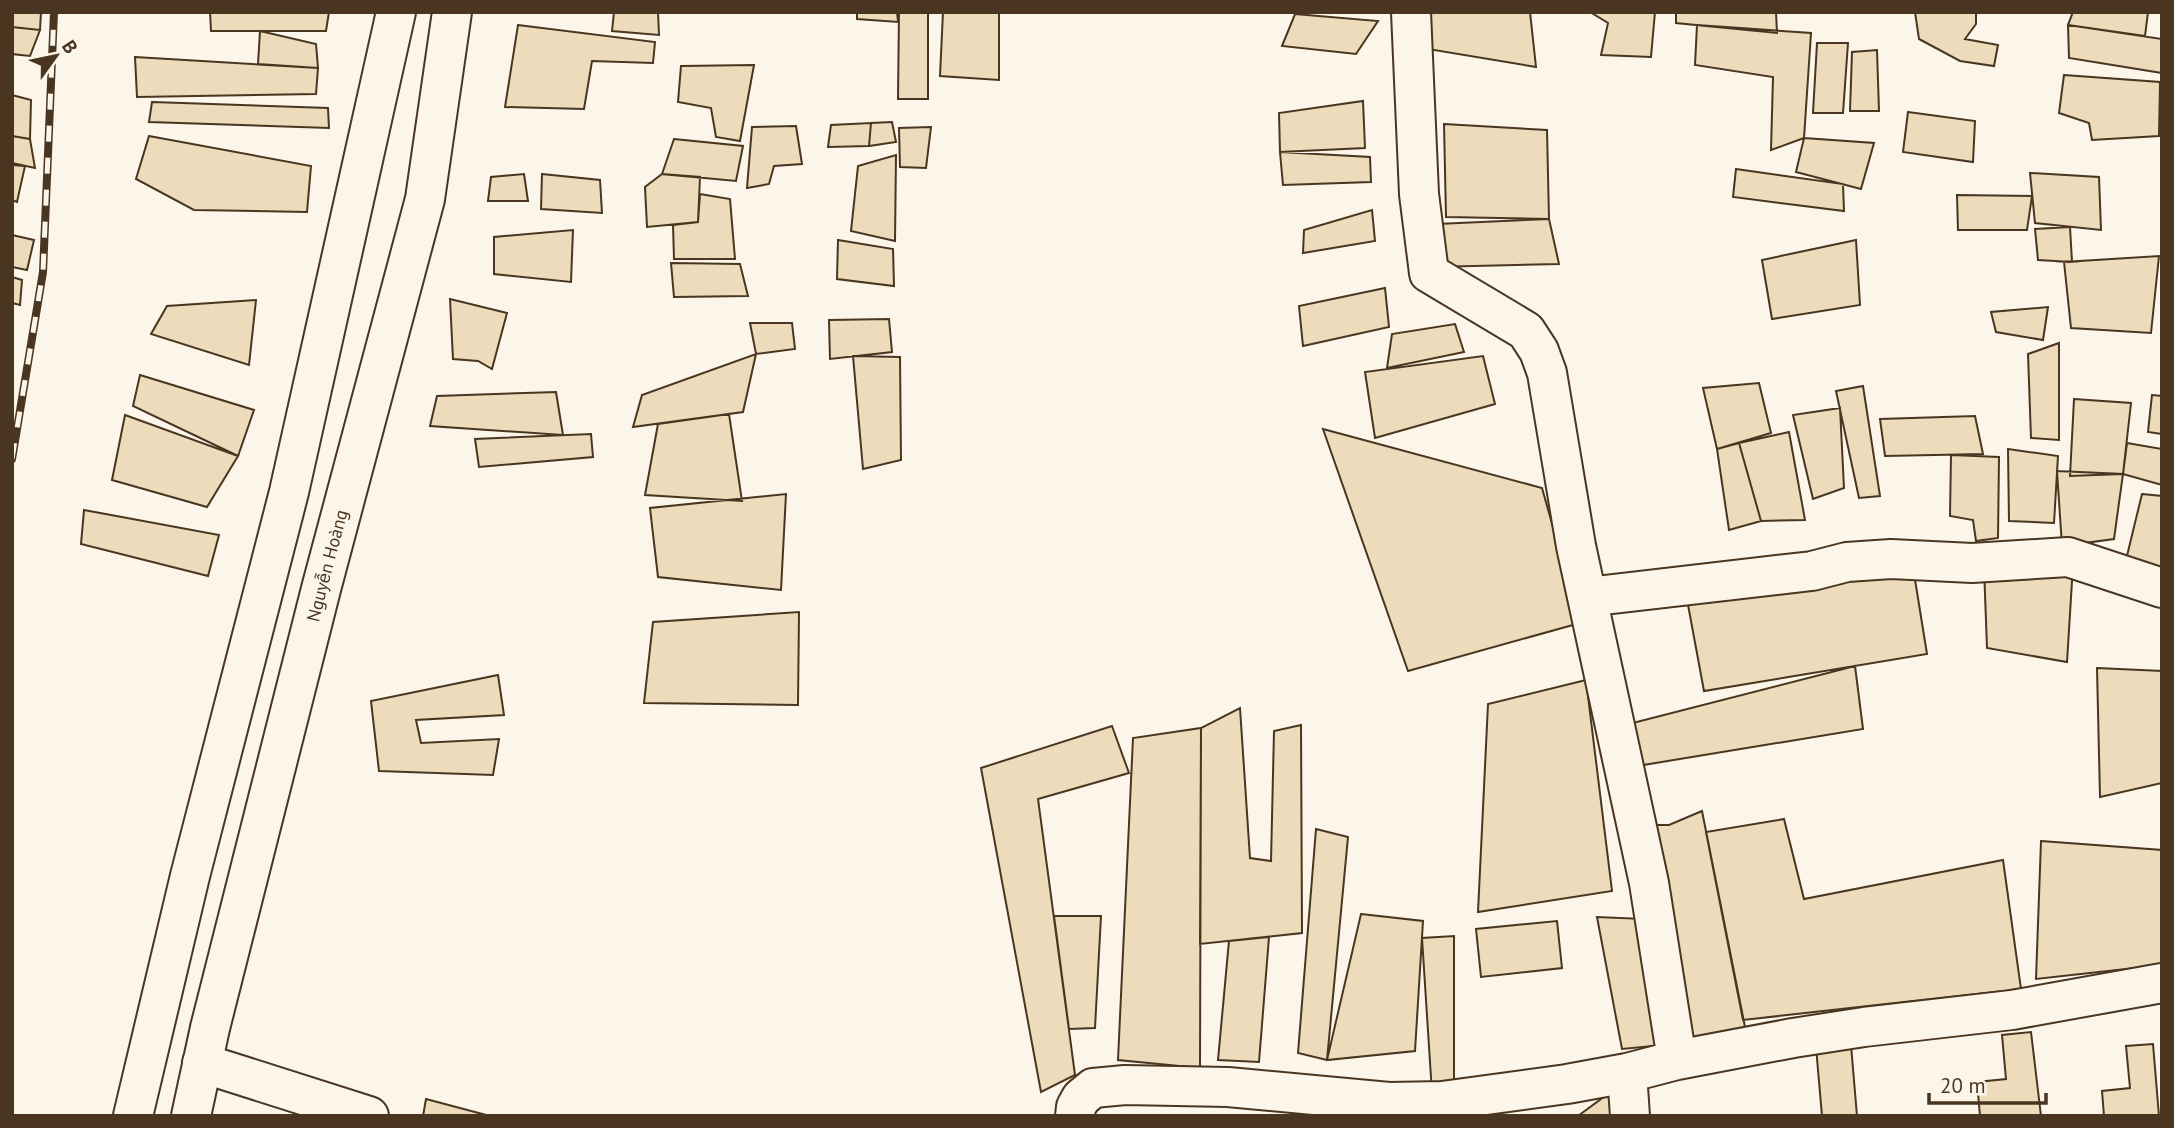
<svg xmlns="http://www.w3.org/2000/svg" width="2174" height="1128" viewBox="0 0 2174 1128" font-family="'PT Sans',sans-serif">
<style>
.building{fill:#ecdcbc;stroke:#4a3520;stroke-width:2}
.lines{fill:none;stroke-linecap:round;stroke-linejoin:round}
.minor-casing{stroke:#4a3520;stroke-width:42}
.highway-casing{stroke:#4a3520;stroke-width:42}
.minor{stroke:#fbf6e9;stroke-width:38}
.highway{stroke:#fbf6e9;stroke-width:38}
.rail-casing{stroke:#4a3520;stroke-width:8}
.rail{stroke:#fbf6e9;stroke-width:5;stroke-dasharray:16;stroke-linecap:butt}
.labels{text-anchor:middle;stroke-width:5;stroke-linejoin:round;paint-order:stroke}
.street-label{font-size:18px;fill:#4a3520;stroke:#fbf6e9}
</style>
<rect width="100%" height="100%" fill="#fbf6e9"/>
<path class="building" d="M12,12H41L40,30L12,27Z
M210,12H329L326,31H211Z
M614,12H658L659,35L612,31Z
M857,12H897L898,22L857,19Z
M899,12H928V99H898Z
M943,12H999V80L940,76Z
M1428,12H1530L1536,67L1422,48Z
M1590,12H1655L1651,57L1601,55L1608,23Z
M1676,12H1776L1777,33L1676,23Z
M1915,12H1976V24L1965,39L1998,45L1994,66L1960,61L1919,39Z
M2073,12H2148L2145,36L2068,25Z
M1295,14L1378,21L1356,54L1282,46Z
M518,25L655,42L653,63L592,61L584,109L505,107Z
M1697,25L1811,33L1804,138L1771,150L1773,77L1695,65Z
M2068,25L2162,39V73L2069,58Z
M12,27L40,30L30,56L12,54Z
M260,31L316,44L318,68L258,64Z
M1817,43H1848L1843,113H1813Z
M1877,50L1879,111H1850L1852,52Z
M135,57L318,68L316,94L137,97Z
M754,65L740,141L716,137L711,108L678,102L681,66Z
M2064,75L2160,82L2159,136L2092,140L2089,123L2059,113Z
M12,95L31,100L30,139L12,136Z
M1363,101L1365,148L1280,152L1279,113Z
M152,102L328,108L329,128L149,122Z
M1908,112L1975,121L1973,162L1903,152Z
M892,122L896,142L869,146L871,123Z
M871,123L869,146L828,147L831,125Z
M1444,124L1547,130L1549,219L1446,217Z
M796,126L802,164L774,166L769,184L747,188L752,127Z
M931,127L926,168L900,167L899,128Z
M12,136L30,139L35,168L12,163Z
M149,136L311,166L307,212L194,210L136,179Z
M1804,138L1874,143L1861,189L1796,172Z
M674,139L743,146L736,181L662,174Z
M1280,152L1370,157L1371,182L1283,185Z
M896,155L895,241L851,231L858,166Z
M12,165L25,166L17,202L12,200Z
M1736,169L1843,184L1844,211L1733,197Z
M2030,173L2099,177L2101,230L2035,223Z
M524,174L528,201H488L491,177Z
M542,174L600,180L602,213L541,209Z
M662,174L700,177L698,222L647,227L645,187Z
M700,194L730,199L735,259H674L673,225L698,222Z
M1957,195L2032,196L2027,230H1958Z
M1372,210L1375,241L1303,253L1304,230Z
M1549,219L1559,264L1432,267L1437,224Z
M2070,227L2072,262L2038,260L2035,229Z
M573,230L571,282L494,274V237Z
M12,235L34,240L27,270L12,267Z
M838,240L893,249L894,286L837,279Z
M1856,240L1860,305L1772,319L1762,260Z
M2159,256L2151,333L2071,328L2064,262Z
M671,263L740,264L748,296L674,297Z
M12,277L22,280L20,305L12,303Z
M1385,288L1389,327L1303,346L1299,306Z
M450,299L507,313L492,369L478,361L453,359Z
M256,300L249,365L151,334L167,306Z
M2048,307L2043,340L1996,332L1991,312Z
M889,319L892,352L830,359L829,320Z
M750,323H792L795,349L756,354Z
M1455,324L1464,352L1387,368L1392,334Z
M2059,343V440L2031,438L2028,354Z
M756,354L743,412L633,427L642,395Z
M853,356L900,357L901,460L863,469Z
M1483,356L1495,404L1375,438L1365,372Z
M140,375L254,410L238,456L133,406Z
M1759,383L1771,433L1717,449L1703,388Z
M1863,386L1880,496L1859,498L1836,391Z
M556,392L563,435L430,426L437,396Z
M2152,395L2162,396V434L2148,432Z
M2074,399L2131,403L2123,474L2070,476Z
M1840,408L1844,488L1813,499L1793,415Z
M729,414L742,501L645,495L658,424Z
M125,415L238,456L207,507L112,480Z
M1975,416L1983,454L1885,456L1880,419Z
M1323,429L1542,488L1580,623L1408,671Z
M1789,432L1805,520L1761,521L1739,443Z
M591,434L593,457L479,467L475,439Z
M1739,443L1761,521L1729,530L1717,449Z
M2127,443L2162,449V485L2123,474Z
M2008,449L2058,456L2054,523L2009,521Z
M1951,455L1999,457L1998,538L1976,541L1973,520L1950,516Z
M2057,471L2123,474L2114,539L2062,546Z
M786,494L781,590L658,577L650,508Z
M2142,494L2162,496V574L2125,564Z
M84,510L219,535L208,576L81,544Z
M1912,561L1927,654L1704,691L1686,594Z
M2073,565L2067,662L1987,648L1984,567Z
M799,612L798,705L644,703L653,622Z
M1855,666L1863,729L1625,768L1621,726Z
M2097,668L2162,671V783L2100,797Z
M498,675L504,715L416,720L421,743L499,739L493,775L379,771L371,701Z
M1586,680L1612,891L1478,912L1488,704Z
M1240,708L1250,858L1271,861L1274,731L1301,725L1302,933L1200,944L1201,728Z
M1112,726L1129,773L1038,799L1075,1075L1041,1092L981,768Z
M1201,728L1200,1068L1118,1060L1133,738Z
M1702,811L1747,1037L1622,1049L1597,917L1643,919L1636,825H1669Z
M1784,819L1804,899L2003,860L2021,989L1743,1020L1706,832Z
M1316,829L1348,837L1327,1060L1298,1053Z
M2041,841L2162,850V965L2036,979Z
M1361,914L1423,921L1415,1051L1327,1060Z
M1054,916H1101L1095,1028L1069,1029Z
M1557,921L1562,968L1481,977L1476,929Z
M1454,936V1089L1432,1093L1422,938Z
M1269,937L1259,1062L1218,1060L1229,941Z
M2031,1032L2041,1116H1980L1977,1082L2006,1079L2002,1035Z
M2153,1044L2159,1116H2104L2102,1091L2130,1088L2126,1046Z
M1851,1045L1857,1116H1822L1816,1047Z
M1616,1088L1613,1116H1578Z
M426,1099L490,1116H423Z"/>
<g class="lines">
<defs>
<path id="minor" d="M1411,12L1419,194L1429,273L1526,331L1539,351L1547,373L1576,546L1649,883L1677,1060
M1587,597L1812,571L1847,562L1891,559L1972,563L2068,557L2162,588
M202,1063L369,1116
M1627,1073L1630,1116
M1075,1116L1076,1107L1081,1098L1093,1088L1125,1085L1228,1087L1389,1102L1442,1101L1567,1084L1627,1073L1677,1060L1793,1038L1864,1027L2012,1010L2162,983"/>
<g id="highway">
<path d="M133,1116L190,876L289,492L396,12"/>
<path id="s1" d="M191,1116L210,1028L321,589L425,199L452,12"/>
</g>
</defs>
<use href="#minor" class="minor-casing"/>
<use href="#highway" class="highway-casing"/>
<use href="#minor" class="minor"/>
<use href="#highway" class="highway"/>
<defs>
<path id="rail" d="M12,459L43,272L54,12"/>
</defs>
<use href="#rail" class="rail-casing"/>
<use href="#rail" class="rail"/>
</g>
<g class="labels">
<g class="street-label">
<text dy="6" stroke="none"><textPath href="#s1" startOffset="567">Nguyễn Hoàng</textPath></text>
</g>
</g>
<rect width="2174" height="1128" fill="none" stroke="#4a3520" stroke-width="28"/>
<g transform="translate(56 56) rotate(57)" stroke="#fbf6e9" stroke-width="5" paint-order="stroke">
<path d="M0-5L12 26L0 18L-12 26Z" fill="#4a3520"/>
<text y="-10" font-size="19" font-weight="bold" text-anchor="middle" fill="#4a3520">B</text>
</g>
<path d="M1929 1093v10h117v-10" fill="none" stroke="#4a3520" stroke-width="3.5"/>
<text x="1940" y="1093" font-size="21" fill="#4a3520" stroke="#fbf6e9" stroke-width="5" paint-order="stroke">20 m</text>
</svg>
